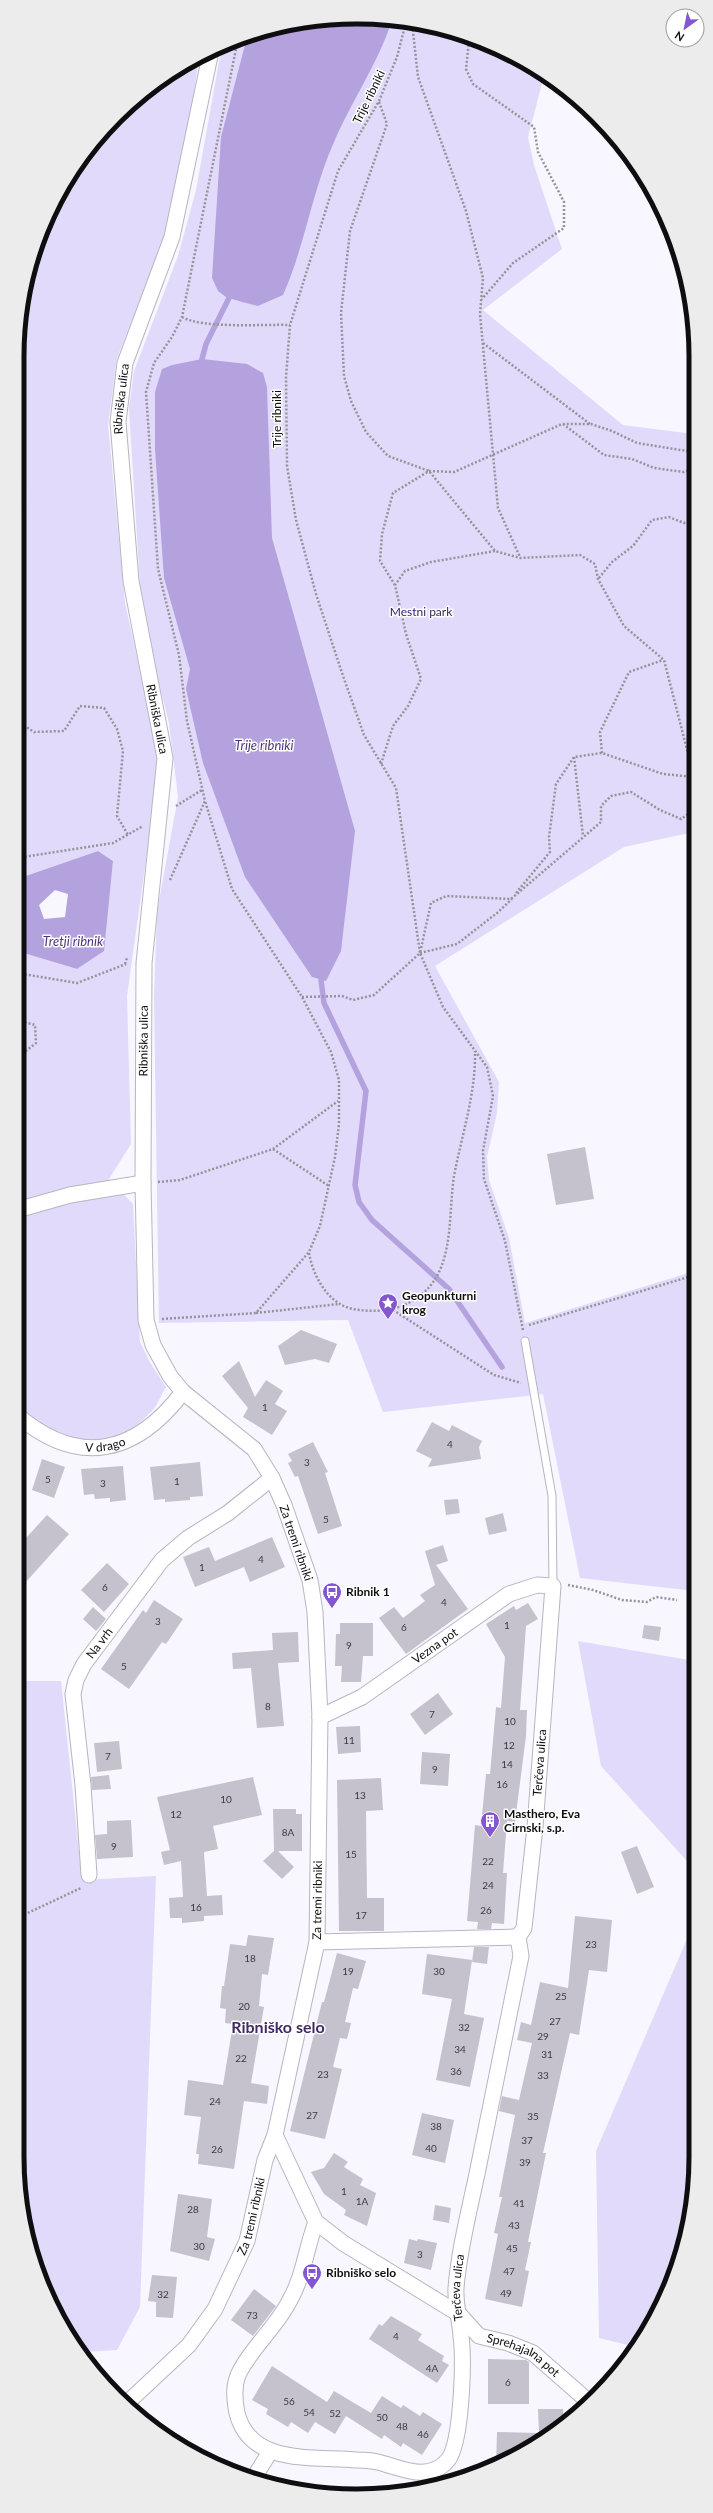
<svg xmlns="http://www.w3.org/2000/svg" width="713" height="2513" viewBox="0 0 713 2513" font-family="Lato,sans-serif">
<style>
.green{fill:#e2dafa}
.water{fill:#b4a2de;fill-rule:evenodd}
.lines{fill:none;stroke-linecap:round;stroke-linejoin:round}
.stream{stroke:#b4a2de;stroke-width:5.5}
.building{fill:#c5c2cd}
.lane-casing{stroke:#b8b5c0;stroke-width:9}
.street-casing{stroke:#b8b5c0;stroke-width:17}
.path{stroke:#959399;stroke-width:2.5;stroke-dasharray:2 2;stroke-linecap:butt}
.lane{stroke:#fff;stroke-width:7}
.street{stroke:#fff;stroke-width:15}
.labels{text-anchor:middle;stroke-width:3;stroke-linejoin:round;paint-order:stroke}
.number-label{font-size:10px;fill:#3c3a3f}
.street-label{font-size:12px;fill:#0e0d10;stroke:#fff}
.park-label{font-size:12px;fill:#3d2166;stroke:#fff}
.poi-label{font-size:12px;font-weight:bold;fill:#0e0d10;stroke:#fff;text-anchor:start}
.water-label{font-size:13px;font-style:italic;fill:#4e347a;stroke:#fff}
.district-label{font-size:16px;font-weight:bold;fill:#402a64;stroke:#fff}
.rim{fill:none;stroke:#0e0d10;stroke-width:5}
</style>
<rect width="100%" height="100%" fill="#f8f6ff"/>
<path class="green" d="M356,17L423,23L526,62L544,76L528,137L534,165L562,249L483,310L623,425L693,434L694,832L624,847L435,966L499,1082L497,1113L487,1157L489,1180L509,1238L525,1323L695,1271V1591L580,1578L543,1394L383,1412L348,1320L159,1323L154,998L157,912L178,797L169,723L142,618L129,408L134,371L178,256L196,190L222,45L290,24Z
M199,58L187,139L166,235L117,358L108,425L125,603L160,760L127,996L131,1144L109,1179L133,1204L140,1342L151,1364L166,1387C161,1395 157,1407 150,1413C105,1460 63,1440 17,1409V951L77,969L103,951L113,861L98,851L17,879V357C19,335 19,311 24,290C46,189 108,106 199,58Z
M578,1641L695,1661L696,1871L601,1766Z
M17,1681H61L82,1880L156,1876L140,2307L117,2350L84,2352L43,2286L23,2223L17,2156Z
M696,1918V2156L690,2223L650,2326L636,2347L599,2338L596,2151Z"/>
<path class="water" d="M356,17L392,20C378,64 352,100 334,142C312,191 305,246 283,295L258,306L242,302L226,297L218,291L212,278L221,137L247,37L290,24Z
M202,359L247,364L263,373L267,387L272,538L355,831L341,951L326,981L312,977L245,877L203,763L186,689L190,669L164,578L155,449V392L162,369L172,365Z
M98,851L113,861L104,951L77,969L17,951V879ZM55,890L68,894L65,917L44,919L39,905Z"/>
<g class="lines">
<path class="stream" d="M202,359L206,344L229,298
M321,980L324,1003L366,1091L355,1185L359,1202L372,1220L449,1289L502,1367"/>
</g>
<path class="building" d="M585,1147L594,1199L556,1205L547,1154Z
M301,1330L337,1344L329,1363L315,1359L285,1365L278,1346Z
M239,1361L255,1397L266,1380L283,1391L275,1404L287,1411L272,1435L243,1417L248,1408L222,1376Z
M432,1422L449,1431L452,1425L482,1441L479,1447L481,1459L428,1467L432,1459L416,1451Z
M313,1442L328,1472L325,1473L342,1526L318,1534L298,1476L295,1477L288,1463L292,1461L288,1454Z
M42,1459L65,1467L54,1498L32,1490Z
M200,1462L203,1496L190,1497V1500L165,1502V1499L154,1500L150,1467Z
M123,1466L126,1500L110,1502V1498L95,1499L94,1494L84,1495L81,1469Z
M458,1499L460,1513L446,1515L444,1500Z
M503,1513L507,1531L489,1535L485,1518Z
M47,1515L69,1534L17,1592V1531L25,1539Z
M272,1537L285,1567L250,1582L244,1567L195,1587L183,1557L209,1547L215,1561Z
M443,1545L448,1561L436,1565L468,1609L406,1654L379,1618L394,1607L403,1618L425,1601L420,1595L435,1585L425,1551Z
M107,1563L129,1584L104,1612L81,1590Z
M154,1600L183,1619L166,1644L162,1642L129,1689L101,1669L143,1610L146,1613Z
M528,1603L538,1619L526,1626L520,1710H527L526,1736L515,1822L507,1821L503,1873H507L504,1924L492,1923L491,1929H477L478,1922L467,1921L475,1825L481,1826L486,1774H490L496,1707L501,1708L505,1657L486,1624L514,1606L516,1610Z
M93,1607L106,1619L96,1631L83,1619Z
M340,1623H373V1656H363L361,1682H341L342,1666H335L336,1634H340Z
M644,1625L661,1627L659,1641L642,1638Z
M298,1632L299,1662L278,1663L284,1726L257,1728L251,1668L233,1669L232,1653L273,1650L272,1633Z
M438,1693L453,1714L425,1735L410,1714Z
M360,1726L361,1752L338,1754L336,1727Z
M119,1741L122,1769L97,1772L94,1743Z
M422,1752L450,1754L448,1786L420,1784Z
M109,1775L111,1789L92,1790L91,1777Z
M253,1777L262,1815L213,1826L218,1849L204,1852L207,1896L222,1895L223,1915L204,1916V1921L182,1923V1918H170L169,1898L183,1897L181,1861L164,1865L161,1852L170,1850L157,1797Z
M381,1778L383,1810L366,1811L367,1898H384V1931H339L337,1780Z
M273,1809H296V1814H302V1851H278L294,1867L282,1879L263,1861L274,1851Z
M131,1820L133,1857L97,1859L95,1835L107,1834V1821Z
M637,1846L654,1887L637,1894L621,1852Z
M575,1916L612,1920L607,1972L589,1970L579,2035L570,2033L543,2153H546L528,2242H531L525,2270L529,2271L522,2307L485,2299L498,2234L494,2233L502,2197H499L515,2115L499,2111L502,2096L519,2100L532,2043L517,2040L521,2022L531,2025L540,1982L568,1988Z
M248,1935L274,1938L268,1975L262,1974L259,2006L264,2007L251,2083L269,2086L267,2104L244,2101L234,2169L198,2164L199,2154H196L201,2117L184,2115L188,2080L223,2085L233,2024L225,2023L226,2009L220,2008L222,1986H224L230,1944L246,1946Z
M474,1947H489L487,1964L472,1962Z
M337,1953L366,1961L358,1989L353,1988L345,2022L351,2023L347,2039L340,2038L333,2067L342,2069L325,2139L290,2131L322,2002H324Z
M427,1954L472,1960L464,2014L484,2018L470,2087L436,2080L452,1999L422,1994Z
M422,2113L454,2120L445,2163L412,2155Z
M334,2153L348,2162L344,2167L363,2179L360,2185L376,2193L367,2226L344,2215L346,2210L324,2194L311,2172L324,2168Z
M178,2194L212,2199L207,2237L215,2239L209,2261L170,2251Z
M435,2205L451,2208L449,2223L433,2220Z
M409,2239L417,2241L418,2239L437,2243L431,2270L404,2263Z
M152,2275L177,2277L173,2318L156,2317V2302L148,2301Z
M254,2289L276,2306L253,2336L231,2320Z
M391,2316L422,2334L418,2340L444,2356L442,2361L449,2365L437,2383L369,2339L379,2324L382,2326Z
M488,2359L526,2360L529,2362V2404H488Z
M272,2366L327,2402L334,2391L371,2413L382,2396L401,2408L403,2405L420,2416L423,2412L442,2424L422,2455L403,2443L401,2447L384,2435L382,2439L346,2416L335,2434L315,2422L308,2433L291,2422L288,2427L266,2414L268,2409L252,2400Z
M538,2409H563L564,2425L507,2461L496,2465L497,2432L539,2433Z"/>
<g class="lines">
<defs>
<path id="lane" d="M525,1341L552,1496L553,1586"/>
<g id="street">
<path d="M17,1210L70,1195L143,1183"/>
<path id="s1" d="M17,1415C79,1468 136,1454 183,1392"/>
<path id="s2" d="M89,1875L83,1785L73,1694L76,1680L84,1664L162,1560L188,1538L228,1513L272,1478"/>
<path d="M317,1942L518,1937"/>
<path id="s3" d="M275,2135L316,2222L343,2243L459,2314L479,2336L508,2343L533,2353L589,2402"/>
<path id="s4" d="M316,2222C306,2248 304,2275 290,2300C277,2326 254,2345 240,2371C233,2384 234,2398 237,2413C250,2466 314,2456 357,2460C366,2460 376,2461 385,2464C406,2470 430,2481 448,2460C462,2442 464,2360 461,2336C460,2321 455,2304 456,2288C459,2249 470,2208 478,2169C492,2098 507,2027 521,1956L518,1937L524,1928L535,1827L553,1586L537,1585L509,1594L362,1697L320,1717"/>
<path id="s5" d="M126,2404L189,2345L215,2309L247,2241L265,2160L275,2135L317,1942L320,1717L315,1612L310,1580L284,1505L272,1478L254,1449L183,1392L170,1376L153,1345L146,1320L143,1183L144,963L165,758L131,581L118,422L125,363L172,237L211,51"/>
<path d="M253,2479L270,2452"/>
</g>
</defs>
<use href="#lane" class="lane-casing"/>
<use href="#street" class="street-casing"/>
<path class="path" d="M412,22L418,77L466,211L483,278L480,314L498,508L520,557
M469,41L466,69L473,84L534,127L538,152L564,202V228L513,263L482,299
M379,102L387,124L350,231L341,313L344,376L351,401L366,432L388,456L429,471L495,551L520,558L580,555L595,564L598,579L624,626L664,660L694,777
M182,317C203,329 263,324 290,325
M483,343L590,424
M563,424L604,455L632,459L654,468L684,472L693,469
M599,578L612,562L633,546L652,520L669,517L684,523L693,519
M395,585L380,561L382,534L393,493L429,471L454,472L562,424H591L612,431L637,443L693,452
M17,721L34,732L64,731L80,706L104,708L117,729L123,751L117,816L128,835
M17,726L24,727
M602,753L600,732L629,672L663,660
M574,757L583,836
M381,764L393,726L408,706L421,679L406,634L395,585L405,571L431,562L495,551
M176,806L202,790
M17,858L113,843L143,826
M170,880L205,801L187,721L179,655L158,569L146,392L154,363L172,337L182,317L238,39
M516,893L550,852L549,837L556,784L574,757L602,753L663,774L694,777
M420,953L457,944L497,913L512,899
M125,964L127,958
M17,973L77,983L126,964
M302,997L342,996L353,1000L374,995L420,953L396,788L364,735L342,673L316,594L296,520L287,466L286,377L290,325L338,171L379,101L397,57L406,22
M17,1020L35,1025L36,1043L17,1058
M273,1149L329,1186
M158,1182L180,1180L273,1149L338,1101
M309,1253C313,1276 328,1304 353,1309C371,1312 390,1312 406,1304C457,1281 447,1222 454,1176C462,1134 476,1093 475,1051
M393,1310L494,1375L521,1383
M256,1313L339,1304
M162,1319L256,1313L309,1252L320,1226L335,1157L339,1124V1080L331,1052L302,997L232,889L205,801
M529,1325L695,1275
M523,1330L505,1241L484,1179L483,1151L493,1096L487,1067L443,1007L420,953L431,903L446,896L511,899L601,822V806L611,796L631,792L660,810L681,819L694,810
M568,1585L593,1590L622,1600L647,1602L656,1597L677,1600
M17,1918L81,1888"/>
<use href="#lane" class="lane"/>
<use href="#street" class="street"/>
</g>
<defs>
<symbol id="sight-pin" viewBox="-11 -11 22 30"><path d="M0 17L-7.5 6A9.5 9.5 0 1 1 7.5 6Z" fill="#8456cf" stroke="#fff"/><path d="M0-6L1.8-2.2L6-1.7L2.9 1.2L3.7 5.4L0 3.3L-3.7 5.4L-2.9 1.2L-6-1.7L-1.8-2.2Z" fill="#fff"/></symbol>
<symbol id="bus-pin" viewBox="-11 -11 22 30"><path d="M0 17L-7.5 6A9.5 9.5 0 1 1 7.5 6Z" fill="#8456cf" stroke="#fff"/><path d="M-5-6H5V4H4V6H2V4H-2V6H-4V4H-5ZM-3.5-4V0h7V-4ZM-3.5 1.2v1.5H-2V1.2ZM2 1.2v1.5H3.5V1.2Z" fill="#fff"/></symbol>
<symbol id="building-pin" viewBox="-11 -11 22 30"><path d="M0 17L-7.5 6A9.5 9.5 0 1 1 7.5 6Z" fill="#8456cf" stroke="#fff"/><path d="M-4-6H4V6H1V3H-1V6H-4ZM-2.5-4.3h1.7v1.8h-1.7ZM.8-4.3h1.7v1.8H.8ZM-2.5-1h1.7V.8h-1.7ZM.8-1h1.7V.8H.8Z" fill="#fff"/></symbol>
</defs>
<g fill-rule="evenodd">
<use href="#sight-pin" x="377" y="1292" width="22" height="30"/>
<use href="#bus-pin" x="321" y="1581" width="22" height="30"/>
<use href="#building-pin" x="479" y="1810" width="22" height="30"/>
<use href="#bus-pin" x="301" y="2262" width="22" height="30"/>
</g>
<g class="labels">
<g class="number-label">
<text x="265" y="1411">1</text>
<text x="450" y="1448">4</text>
<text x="307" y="1466">3</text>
<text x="48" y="1483">5</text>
<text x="177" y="1485">1</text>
<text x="103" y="1487">3</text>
<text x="326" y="1523">5</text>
<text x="261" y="1563">4</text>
<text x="202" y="1571">1</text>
<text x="105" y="1591">6</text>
<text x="444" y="1606">4</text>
<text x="158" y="1625">3</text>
<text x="507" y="1629">1</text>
<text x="404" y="1631">6</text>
<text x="349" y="1649">9</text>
<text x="124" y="1670">5</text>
<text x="268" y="1710">8</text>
<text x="432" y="1718">7</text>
<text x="510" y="1725">10</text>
<text x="349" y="1744">11</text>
<text x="509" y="1749">12</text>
<text x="108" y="1760">7</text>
<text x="507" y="1768">14</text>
<text x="435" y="1773">9</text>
<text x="502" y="1788">16</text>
<text x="360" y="1799">13</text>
<text x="226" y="1803">10</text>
<text x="176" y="1818">12</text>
<text x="288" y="1836">8A</text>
<text x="114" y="1850">9</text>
<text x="351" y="1858">15</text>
<text x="488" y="1865">22</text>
<text x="488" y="1889">24</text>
<text x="196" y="1911">16</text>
<text x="486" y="1914">26</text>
<text x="361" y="1919">17</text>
<text x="591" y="1948">23</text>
<text x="250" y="1962">18</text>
<text x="348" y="1975">19</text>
<text x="439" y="1975">30</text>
<text x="561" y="2000">25</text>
<text x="244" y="2010">20</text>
<text x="555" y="2025">27</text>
<text x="464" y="2031">32</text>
<text x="543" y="2040">29</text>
<text x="460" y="2053">34</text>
<text x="547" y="2058">31</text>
<text x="241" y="2062">22</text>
<text x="456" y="2075">36</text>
<text x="323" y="2078">23</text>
<text x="543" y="2079">33</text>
<text x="215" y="2105">24</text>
<text x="312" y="2119">27</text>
<text x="533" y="2120">35</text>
<text x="436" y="2130">38</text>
<text x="527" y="2144">37</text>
<text x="431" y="2152">40</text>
<text x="217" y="2153">26</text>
<text x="525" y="2166">39</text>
<text x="344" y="2195">1</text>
<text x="362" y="2205">1A</text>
<text x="519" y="2207">41</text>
<text x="193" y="2213">28</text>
<text x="514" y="2229">43</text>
<text x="199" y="2250">30</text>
<text x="512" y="2252">45</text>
<text x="420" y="2258">3</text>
<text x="509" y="2275">47</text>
<text x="506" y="2297">49</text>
<text x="163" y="2298">32</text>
<text x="252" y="2319">73</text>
<text x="396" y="2340">4</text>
<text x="432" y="2372">4A</text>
<text x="508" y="2386">6</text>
<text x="289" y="2405">56</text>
<text x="309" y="2416">54</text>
<text x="335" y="2417">52</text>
<text x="382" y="2421">50</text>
<text x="402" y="2430">48</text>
<text x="423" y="2438">46</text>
</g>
<g class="street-label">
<text transform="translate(369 97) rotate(-64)" y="4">Trije ribniki</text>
<text dy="4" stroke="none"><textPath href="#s5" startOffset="2118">Ribniška ulica</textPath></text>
<text transform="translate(277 419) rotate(-90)" y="4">Trije ribniki</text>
<text transform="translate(157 719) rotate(79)" y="4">Ribniška ulica</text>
<text dy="4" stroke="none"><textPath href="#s5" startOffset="1471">Ribniška ulica</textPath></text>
<text dy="4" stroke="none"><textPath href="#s1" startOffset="97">V drago</textPath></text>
<text transform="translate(296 1543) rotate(71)" y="4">Za tremi ribniki</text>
<text dy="4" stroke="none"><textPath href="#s2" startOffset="240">Na vrh</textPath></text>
<text transform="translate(435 1646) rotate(-35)" y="4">Vezna pot</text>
<text dy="4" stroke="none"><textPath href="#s4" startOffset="1157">Terčeva ulica</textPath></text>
<text dy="4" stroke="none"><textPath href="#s5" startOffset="555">Za tremi ribniki</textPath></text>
<text dy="4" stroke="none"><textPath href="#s5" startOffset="231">Za tremi ribniki</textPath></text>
<text dy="4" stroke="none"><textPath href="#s4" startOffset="623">Terčeva ulica</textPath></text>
<text dy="4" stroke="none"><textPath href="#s3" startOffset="345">Sprehajalna pot</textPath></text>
</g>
<g class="park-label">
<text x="421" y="616">Mestni park</text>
</g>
<g class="poi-label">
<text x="402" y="1300">Geopunkturni<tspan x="402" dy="14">krog</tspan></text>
<text x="346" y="1596">Ribnik 1</text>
<text x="504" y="1818">Masthero, Eva<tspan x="504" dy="14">Cirnski, s.p.</tspan></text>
<text x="326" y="2277">Ribniško selo</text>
</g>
<g class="water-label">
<text x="264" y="750">Trije ribniki</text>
<text x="73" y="946">Tretji ribnik</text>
</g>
<g class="district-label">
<text x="278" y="2033">Ribniško selo</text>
</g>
</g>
<path d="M0 0H713V2513H0ZM356 24H357A332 332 0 0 1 689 356V2157A332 332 0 0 1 357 2489H356A332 332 0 0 1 24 2157V356A332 332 0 0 1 356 24Z" fill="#ececec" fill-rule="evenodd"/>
<path class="rim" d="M356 24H357A332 332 0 0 1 689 356V2157A332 332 0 0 1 357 2489H356A332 332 0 0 1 24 2157V356A332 332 0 0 1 356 24Z"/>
<g transform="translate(685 28) rotate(213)"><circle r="19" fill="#ffffff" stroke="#9f9e9f"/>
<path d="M0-3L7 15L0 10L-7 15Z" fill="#8456cf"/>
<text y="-6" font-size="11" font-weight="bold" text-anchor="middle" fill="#0e0d10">N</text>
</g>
</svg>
